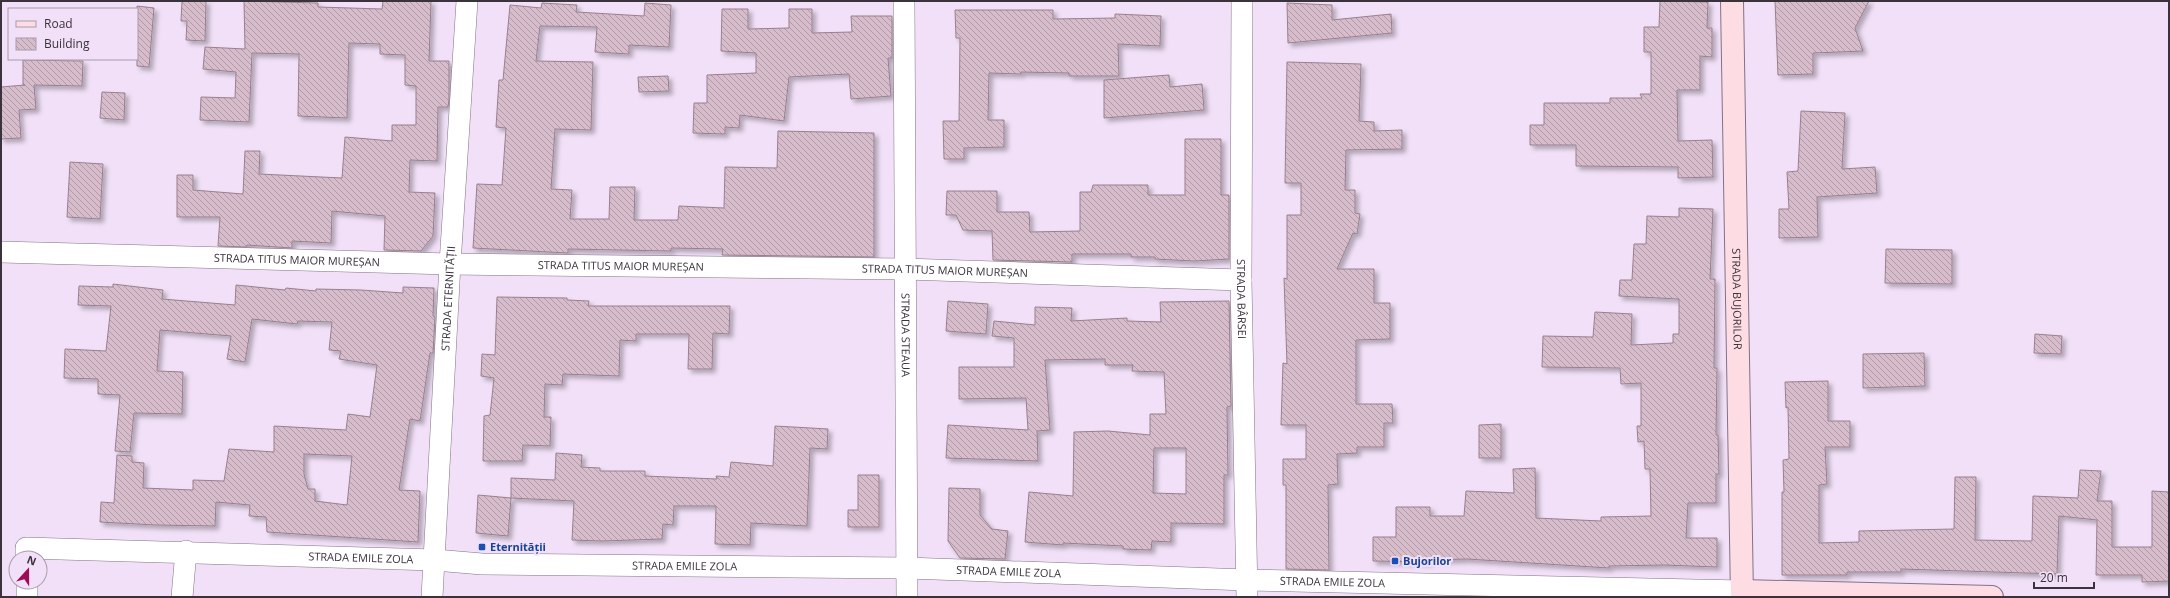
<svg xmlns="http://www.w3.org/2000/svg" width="2170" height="598" viewBox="0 0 2170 598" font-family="'Open Sans',sans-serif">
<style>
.building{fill:url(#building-back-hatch);stroke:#99808e;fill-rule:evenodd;filter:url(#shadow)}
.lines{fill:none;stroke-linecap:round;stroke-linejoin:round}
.street-casing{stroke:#817387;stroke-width:22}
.secondary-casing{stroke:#817387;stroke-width:24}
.street{stroke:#fff;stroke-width:21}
.secondary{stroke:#fddde3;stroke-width:22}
.transit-dot{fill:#1a4fb4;stroke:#f1e0f7;stroke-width:1.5}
.labels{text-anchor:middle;stroke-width:4;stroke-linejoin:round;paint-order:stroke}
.street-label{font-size:11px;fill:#3a333c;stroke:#f1e0f7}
.transit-label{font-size:11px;font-weight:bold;fill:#164399;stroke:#f1e0f7;text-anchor:start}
</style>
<defs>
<pattern id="building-back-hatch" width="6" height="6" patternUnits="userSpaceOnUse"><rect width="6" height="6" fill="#d7bdcb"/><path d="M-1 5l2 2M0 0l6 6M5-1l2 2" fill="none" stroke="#af9aa6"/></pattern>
<filter id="shadow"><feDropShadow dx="3.5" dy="3.5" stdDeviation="2" flood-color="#0004"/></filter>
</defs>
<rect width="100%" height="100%" fill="#f1e0f7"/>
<path class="building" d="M182,1H206L205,41L186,40L187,21H181Z
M244,1L318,3V7L382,9L383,1H431L429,61H449V100L448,107H438L437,161L410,160L409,192L435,193L433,236L421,251L384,250L385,216L332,211L331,243L292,241V248L247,245L246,247L218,246L220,217H177V175H193V190L243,194L245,151H260L259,174L342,178L345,137L392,141V125H416V86L405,85V55L380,54V44L349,43L347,118L298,116L299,54L252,53L249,122L200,120L201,97L235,98L236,72L203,69L205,47L245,49Z
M1660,1L1708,2L1707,28H1712V57L1700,56V90H1677L1678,141L1712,140L1713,177L1678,178V167L1576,166V145H1530V125H1544V103H1610V98H1642L1640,94H1651V52H1644V27H1659Z
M1775,1H1869L1855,28L1863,51L1813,53V74L1778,75Z
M542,3L577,5L576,12L644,16L645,3L671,5L669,47L629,45V54L595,52L597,27L540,26L536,61L593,62L591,130L555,129L551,189L572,190L570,219H609L610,187H635L634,220H678L679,206L724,208L725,167L777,168L778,131L874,133V257L722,255L723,249L671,248V251L568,249V253L473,248L477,184L502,185L506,128L496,127L499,80H503L510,5L541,8Z
M1287,3L1332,5V20L1391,14L1392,33L1288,43Z
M137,6L154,8L149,67L137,66Z
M722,9H748V29L789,28V9H812V33L852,32L851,16H892V58H888L891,96L851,99L849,74L789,77L784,121L740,115L739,128L725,127V134L693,133L694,103H707V75L756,73V53L721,51Z
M955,10H1053V19L1115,18V14L1161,16L1160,46L1118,44L1119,76H1069V73L1021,72V74L989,73L988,120H1004V147L964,148V159H944L943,121H959L960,38H956Z
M23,60L83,61L82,86L34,85L36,109L19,110L21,138L1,139V87L25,85H23Z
M1287,62L1361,64L1359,121L1374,122V131L1402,130V149L1346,150L1345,190H1355V213L1360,214L1357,234L1353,233L1337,269H1374V303H1390V339L1356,340V404H1392L1393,423H1384V447H1357V453L1337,454L1338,484L1328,485L1329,570L1286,569V485H1283V459H1306V425H1281L1283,363L1287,364L1284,278L1287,279V215H1301V183H1285Z
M1169,75L1170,87L1202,84L1204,110L1104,118V80Z
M668,76L669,91L639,92L638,77Z
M102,92L125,93L124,120L100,118Z
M1801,111L1845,113L1842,169L1875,167L1877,193L1817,197L1818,237L1779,238V209H1789L1787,172L1798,171Z
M1185,139H1221V195H1229V259L1194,261L1155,259V257H1131V254H1072V262L993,260L992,231L963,230L956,215H946L947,191H997V212H1029L1030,232L1080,231V192H1091L1093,185H1148V195H1185Z
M70,162L103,164L100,219L67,217Z
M1679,208L1713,209L1710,279H1715L1714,368H1717L1716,435H1718L1719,474H1716V503H1688L1686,538H1717V567L1664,565L1609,566V568L1467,559L1430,560V562L1373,561V537H1396V507H1430V516H1464L1466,491L1514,493L1513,469L1535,468L1536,518L1601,521V517L1651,516L1650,469H1645L1644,441L1638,442L1637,426H1641V383L1621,384L1620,368L1542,367L1543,336L1593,337L1595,312L1632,314L1631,345L1673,343V334H1679V299L1619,296L1620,280H1632L1634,244H1646L1647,216L1679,217Z
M1886,249L1952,250V284L1885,283Z
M113,284L163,290L162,299L235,305L236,285L285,290L286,288L316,291V289L361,290L403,293V287L434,288L433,316L435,317L433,353H430L420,421L410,419L399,490L420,491L418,542L267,532L266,517L249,516L250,505L216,502L215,526L156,525L100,522L101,502L114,503L117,455L132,456V462L144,463L143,488L193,490V480L224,481L229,449L274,452V426L346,430L348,414L370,417L377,365L339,359L341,351L329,350L332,322L298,321L297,324L252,319L245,362L227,359L231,336L160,330L157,371L183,372L182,414L134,413L130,452L115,451L120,395L98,394V379L64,378L65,349L106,351L111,306L78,305L79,286L113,287ZM304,454L352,456L347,505L315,501V489H308L304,474Z
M497,297L567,298V300L589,301L588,306H730L729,334L713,333L712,369H688L689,334H636V341L620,340L619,376L563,374L562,385L545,384L544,417H551L550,446L523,445L522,461H483L484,416L490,415L494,378L481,376L482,354L495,355Z
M948,301L988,304L986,334L946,331Z
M1229,301L1231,406L1227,407L1228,475H1224V524L1171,523V542L1152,541L1151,550L1123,549V546L1063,543V545L1025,542L1029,492L1073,496L1074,432L1108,431L1150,435V414H1166L1164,372L1132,371L1133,365H1105V359L1045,360L1050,430L1037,431L1038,461L946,458L948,425L1028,430L1026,398L959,399V367H1014V338L992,336L994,321L1035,325V307L1072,308L1071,321L1127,318V321L1161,322L1160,302ZM1154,448H1186V494L1153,493Z
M2035,334L2062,336L2061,354L2034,353Z
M1924,353L1925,386L1863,388V354Z
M1828,381V421H1850V447H1825L1827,484L1819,485V543L1859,542V531L1954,529L1955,477H1976L1975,540L2032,541L2033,496L2078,498L2080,470L2101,471L2097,501H2112V547H2152V491L2169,492V581L2142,582V575H2096L2097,520L2059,516L2057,574L1901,569V572H1847V575H1782V492H1784L1783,460L1789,459L1788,407L1786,408L1785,382Z
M1501,424V458H1479V425Z
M775,426L828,429L827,449L810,448L807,526L751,523L750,545L715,544L716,506H674L673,525L663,524L662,539L602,541L572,540L574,501L511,498V478L555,480L556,453L582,455L581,467L600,468V471H645V476L717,479L716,476L729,477L731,462L773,466Z
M858,475H879V527H848V510H858Z
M949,488L980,489V515L992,529L1008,531L1005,559L960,558L948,541Z
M478,495L511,498L508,536L476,533Z"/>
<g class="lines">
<defs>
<g id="street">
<path id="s1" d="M904,1L907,597"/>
<path id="s2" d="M1242,1L1241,280L1247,597"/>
<path id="s3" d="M1,252L450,264L905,269L1241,280"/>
<path id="s4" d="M26,558V548L435,560L482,564L907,568L1247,580L1742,591"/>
<path d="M27,582V597"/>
<path d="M182,597L186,551"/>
<path id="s5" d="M432,597L450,264L467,1"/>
</g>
<g id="secondary">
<path id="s6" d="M1732,1L1742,597"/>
<path d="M1742,591L1992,597"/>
</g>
</defs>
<use href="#street" class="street-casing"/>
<use href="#secondary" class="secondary-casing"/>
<use href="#street" class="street"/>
<use href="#secondary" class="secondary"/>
</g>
<g class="transit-dot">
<rect x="478" y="543" width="8" height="8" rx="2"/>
<rect x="1391" y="557" width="8" height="8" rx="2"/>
</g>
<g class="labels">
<g class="street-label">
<text dy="4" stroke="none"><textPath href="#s3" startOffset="296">STRADA TITUS MAIOR MUREȘAN</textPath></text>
<text dy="4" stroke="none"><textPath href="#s3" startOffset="620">STRADA TITUS MAIOR MUREȘAN</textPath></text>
<text dy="4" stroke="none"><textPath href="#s3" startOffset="944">STRADA TITUS MAIOR MUREȘAN</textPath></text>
<text dy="4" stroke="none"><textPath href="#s5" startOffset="299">STRADA ETERNITĂȚII</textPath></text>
<text dy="4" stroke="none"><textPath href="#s2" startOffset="298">STRADA BÂRSEI</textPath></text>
<text dy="4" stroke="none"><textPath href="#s6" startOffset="298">STRADA BUJORILOR</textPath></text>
<text dy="4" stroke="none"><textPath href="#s1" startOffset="334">STRADA STEAUA</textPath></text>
<text dy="4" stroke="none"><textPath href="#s4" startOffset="345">STRADA EMILE ZOLA</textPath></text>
<text dy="4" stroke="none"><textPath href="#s4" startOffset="669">STRADA EMILE ZOLA</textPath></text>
<text dy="4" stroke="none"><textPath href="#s4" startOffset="993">STRADA EMILE ZOLA</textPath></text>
<text dy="4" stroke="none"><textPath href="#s4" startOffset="1317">STRADA EMILE ZOLA</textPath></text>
</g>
<g class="transit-label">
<text x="490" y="551">Eternității</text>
<text x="1403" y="565">Bujorilor</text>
</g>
</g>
<rect width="2170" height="598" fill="none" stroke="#3a333c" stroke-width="4"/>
<rect x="8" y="8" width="130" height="52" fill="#f1e0f7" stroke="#a89bac"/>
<rect x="16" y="21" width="20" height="6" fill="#fddde3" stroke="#a89bac"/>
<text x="44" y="28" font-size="12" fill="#3a333c">Road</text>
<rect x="16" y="38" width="20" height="12" fill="url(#building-back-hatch)" stroke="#a89bac"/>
<text x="44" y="48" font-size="12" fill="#3a333c">Building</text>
<g transform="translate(28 570) rotate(21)"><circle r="19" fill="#f1e0f7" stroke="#a89bac"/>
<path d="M0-3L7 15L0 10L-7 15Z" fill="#9d0a56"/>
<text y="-6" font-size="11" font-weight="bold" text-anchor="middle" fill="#3a333c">N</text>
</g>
<path d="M2034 582v6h60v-6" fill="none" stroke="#3a333c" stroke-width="2"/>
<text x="2040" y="582" font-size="12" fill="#3a333c" stroke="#f1e0f7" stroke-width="3" paint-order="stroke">20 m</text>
</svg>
